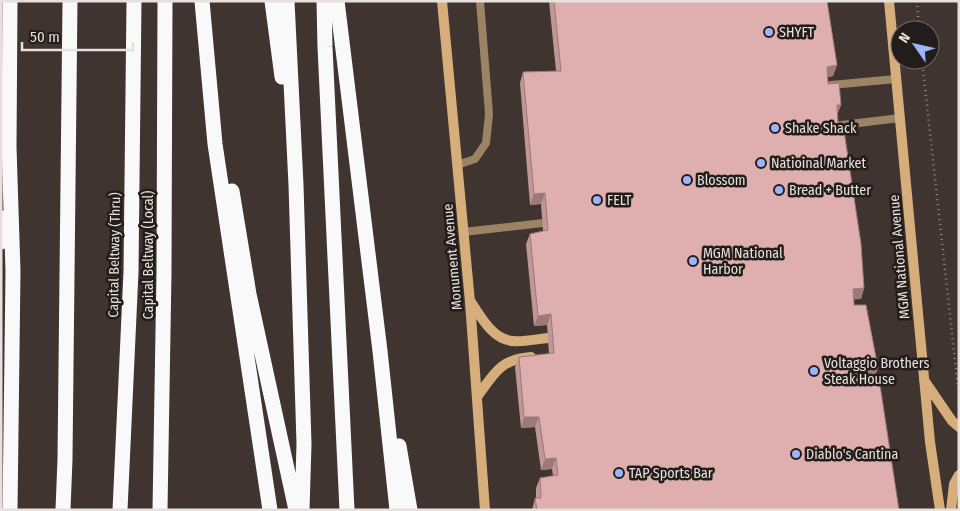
<svg xmlns="http://www.w3.org/2000/svg" width="960" height="511" viewBox="0 0 960 511" font-family="'Fira Sans Condensed',sans-serif">
<style>
.lines{fill:none;stroke-linecap:round;stroke-linejoin:round}
.path{stroke:#928984;stroke-width:2.5;stroke-dasharray:1 4;stroke-linecap:butt}
.service{stroke:#9c8364;stroke-width:8}
.secondary{stroke:#d5ae7c;stroke-width:10}
.motorway{stroke:#f9f9f9;stroke-width:15}
.wall{fill:#c09696}
.shaded-wall{fill:#9c7a7a}
.building{fill:#dfaeae;stroke:#9c7a7a}
.poi-dot{fill:#9db4fd;stroke:#221d1a;stroke-width:2}
.labels{text-anchor:middle;stroke-width:5;stroke-linejoin:round;paint-order:stroke}
.poi-label{font-size:14px;fill:#e7e0dc;stroke:#221d1a;text-anchor:start}
.street-label{font-size:14px;fill:#e7e0dc;stroke:#221d1a}
</style>
<rect width="100%" height="100%" fill="#3f342f"/>
<g class="lines">
<path class="path" d="M917,1L919,30
M922,60L959,397"/>
<path class="service" d="M831,85L896,79
M833,126L900,118
M457,165L475,159L486,143L489,114L480,1
M463,232L543,223"/>
<path class="secondary" d="M442,1L470,302L485,510
M889,1L930,442L940,510
M471,302C481,317 493,340 513,341C524,342 537,339 548,338
M924,380L952,421L959,427
M477,397C494,374 500,359 531,357
M951,510L954,484L959,475"/>
<path class="motorway" d="M10,1L9,147L13,271L10,510
M202,1L215,144L270,510
M272,1L282,77
M287,1L296,185L304,444L302,510
M324,1L325,47L347,510
M337,1L380,351L397,510
M232,191L249,294L296,510
M1,242L3,218
M399,446L410,510
M63,510L65,459L70,1
M120,510L131,272L134,1
M160,510L164,272L165,1"/>
</g>
<path class="wall" d="M549,1H827L837,65L833,76L828,77V84L841,105L837,115L838,125L864,288L861,299H854V305L874,379H868V386L899,510H532L535,498H536V488L540,478L553,476L552,469L541,470L535,427L521,428L515,367L519,357L549,354L547,325L534,326L526,244L530,234L543,231L541,204L530,205L520,83L523,72L556,71Z"/>
<path class="shaded-wall" d="M837,65L833,76L823,78L827,67Z
M837,105H841L837,115Z
M545,193L541,204L530,205L534,194Z
M864,288L861,299L849,300L853,289Z
M551,314L547,325L534,326L538,316Z
M878,368L874,379L863,380L867,369Z
M524,417H539L535,427L521,428Z
M556,458L552,469L541,470L545,459Z"/>
<path class="building" d="M554,1H827L837,65L827,67L828,84L839,83L841,105H837L838,125L843,124L861,244L864,288L853,289L854,305H866L878,368L867,369L868,386L880,385L899,510H537L535,498H541L540,478L558,475L556,458L545,459L539,417H524L519,357L554,353L551,314L538,316L530,234L548,230L545,193L534,194L523,72L561,71Z"/>
<g class="poi-dot">
<circle cx="769" cy="32" r="5"/>
<circle cx="775" cy="128" r="5"/>
<circle cx="761" cy="163" r="5"/>
<circle cx="687" cy="180" r="5"/>
<circle cx="779" cy="190" r="5"/>
<circle cx="597" cy="200" r="5"/>
<circle cx="693" cy="261" r="5"/>
<circle cx="814" cy="371" r="5"/>
<circle cx="796" cy="454" r="5"/>
<circle cx="619" cy="473" r="5"/>
</g>
<g class="labels">
<g class="poi-label">
<text x="779" y="37">SHYFT</text>
<text x="785" y="133">Shake Shack</text>
<text x="771" y="168">Natioinal Market</text>
<text x="697" y="185">Blossom</text>
<text x="789" y="195">Bread + Butter</text>
<text x="607" y="205">FELT</text>
<text x="703" y="258">MGM National<tspan x="703" dy="16">Harbor</tspan></text>
<text x="824" y="368">Voltaggio Brothers<tspan x="824" dy="16">Steak House</tspan></text>
<text x="806" y="459">Diablo's Cantina</text>
<text x="629" y="478">TAP Sports Bar</text>
</g>
<g class="street-label">
<text transform="translate(114 255) rotate(-89)" y="5">Capital Beltway (Thru)</text>
<text transform="translate(148 255) rotate(-90)" y="5">Capital Beltway (Local)</text>
<text transform="translate(452 257) rotate(-95)" y="5">Monument Avenue</text>
<text transform="translate(899 257) rotate(-95)" y="5">MGM National Avenue</text>
</g>
</g>
<rect width="960" height="511" fill="none" stroke="#e7e0dc" stroke-width="5"/>
<g transform="translate(915 45) rotate(304)"><circle r="24" fill="#221d1a" stroke="#716b68"/>
<path d="M0-4L9 19L0 12L-9 19Z" fill="#9db4fd"/>
<text y="-8" font-size="14" font-weight="bold" text-anchor="middle" fill="#e7e0dc">N</text>
</g>
<path d="M22 42v8h111v-8" fill="none" stroke="#e7e0dc" stroke-width="2.5"/>
<text x="30" y="42" font-size="15" fill="#e7e0dc" stroke="#221d1a" stroke-width="4" paint-order="stroke">50 m</text>
</svg>
